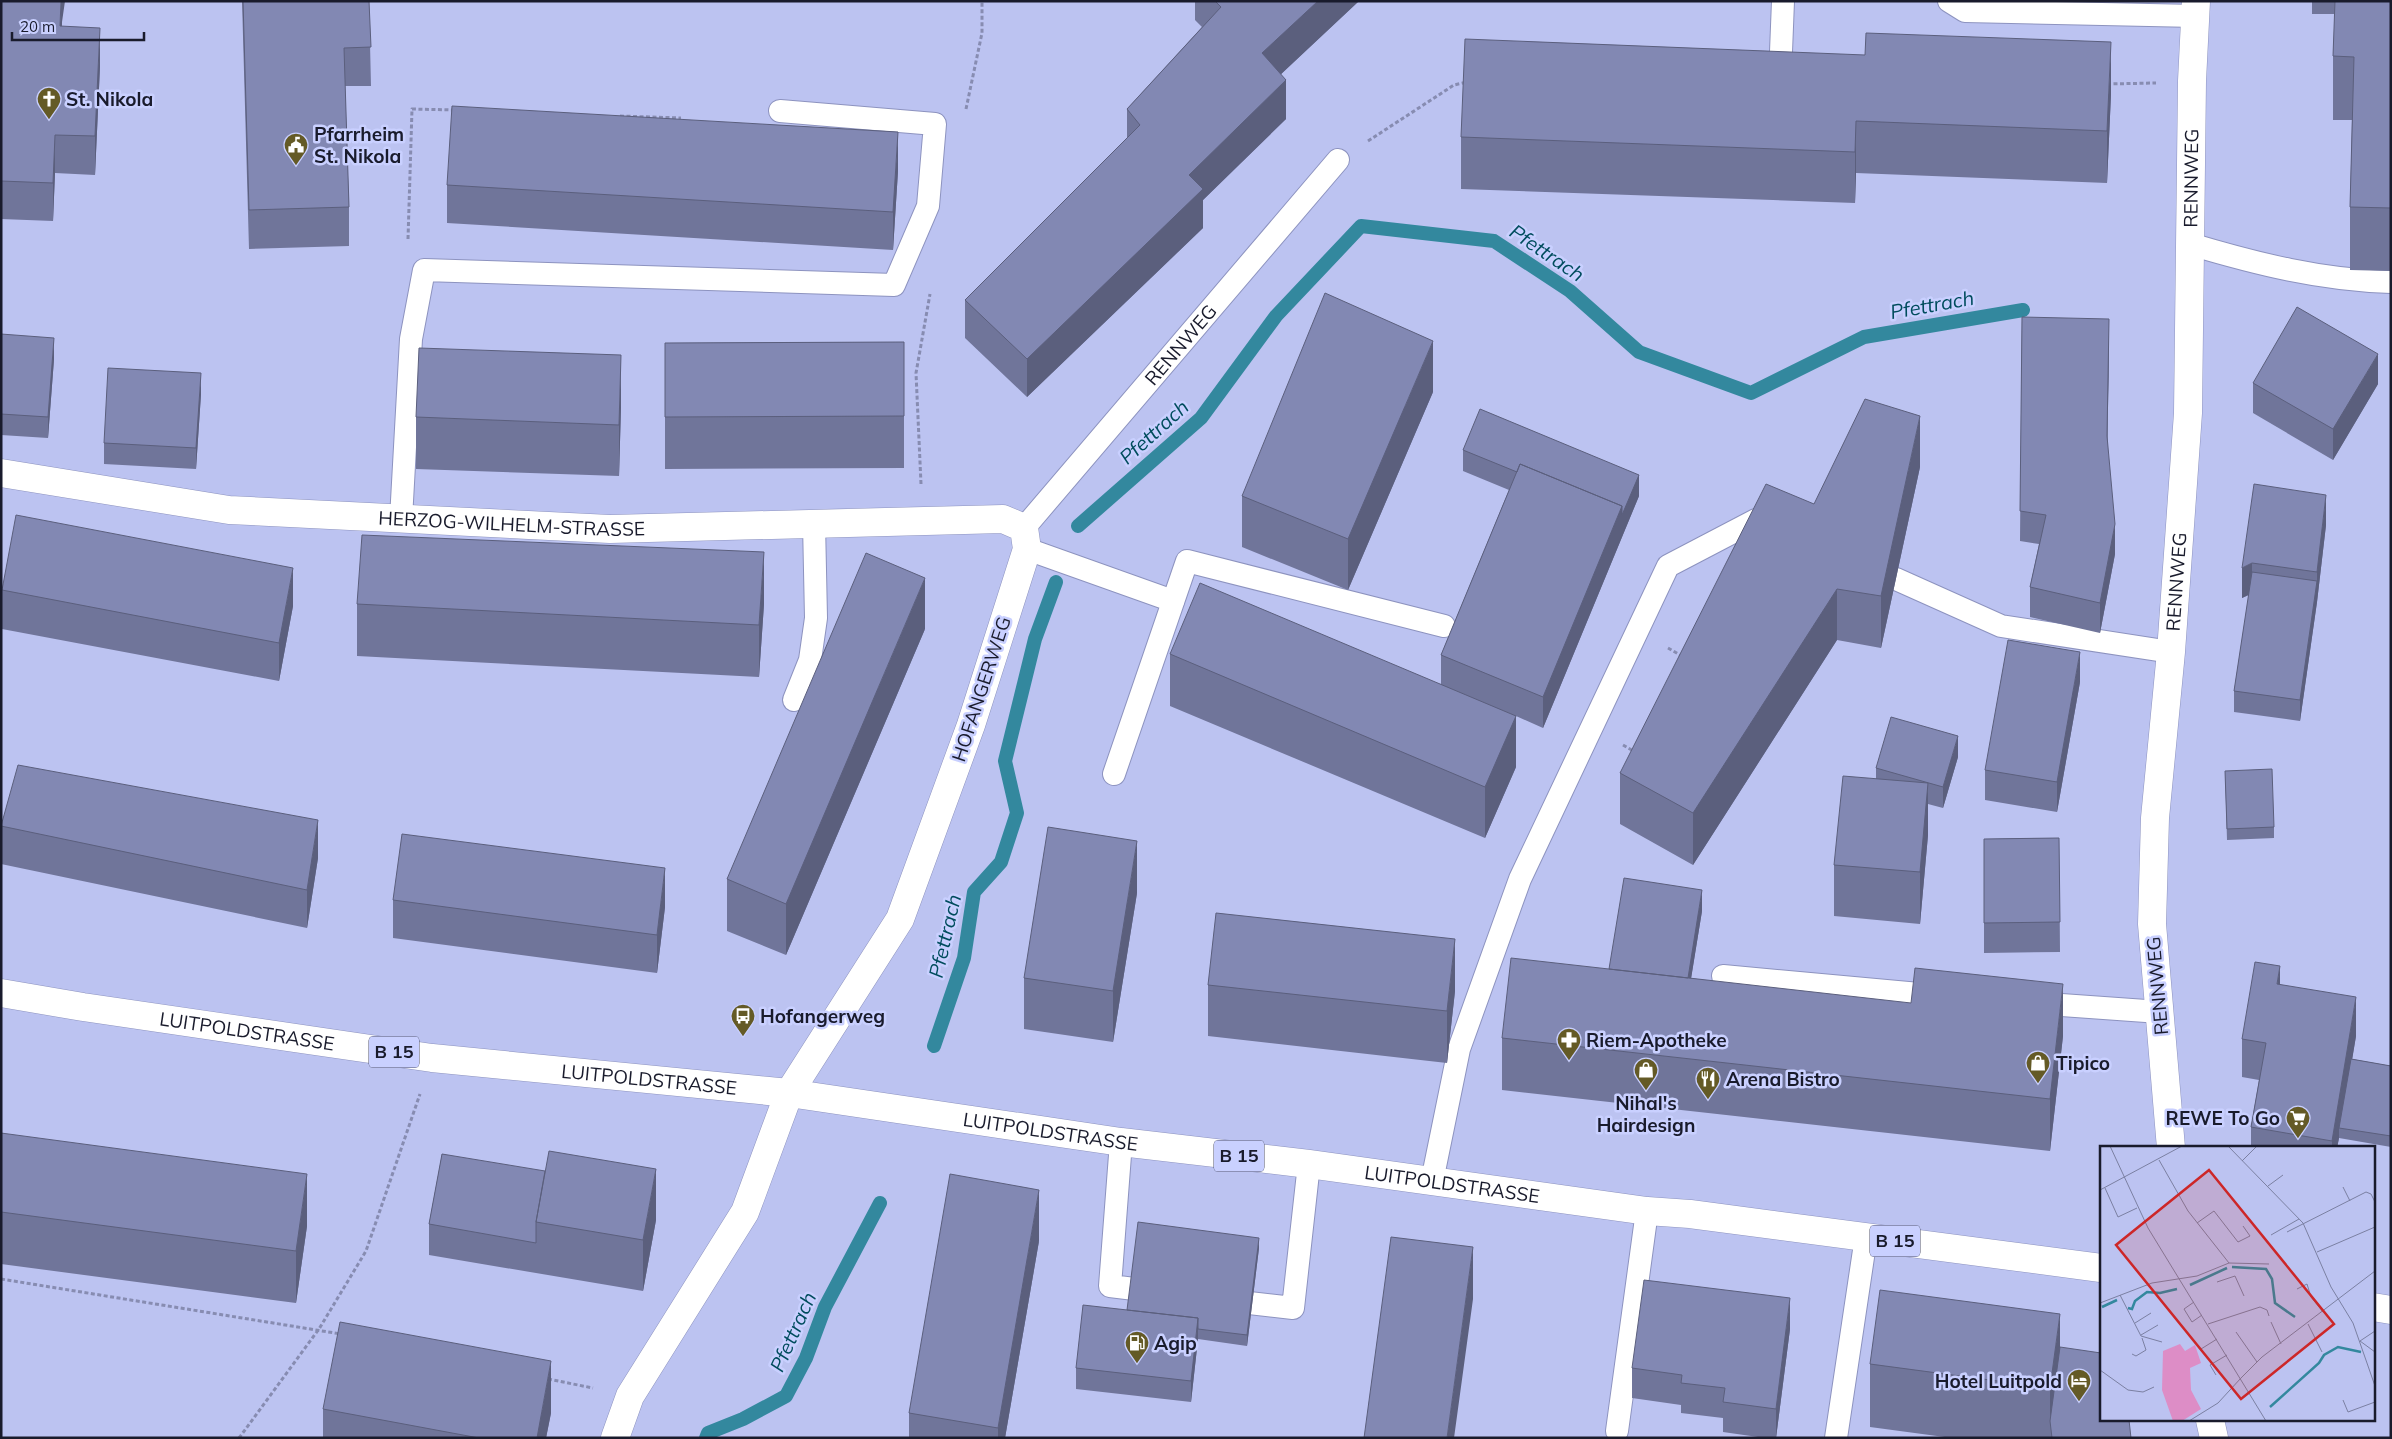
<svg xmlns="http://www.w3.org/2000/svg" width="2392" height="1439" viewBox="0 0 2392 1439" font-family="Mulish,sans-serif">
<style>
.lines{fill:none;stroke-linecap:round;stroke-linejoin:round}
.stream{stroke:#33889e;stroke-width:14}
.lane-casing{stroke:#8d93bf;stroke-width:24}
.street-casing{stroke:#8d93bf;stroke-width:29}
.secondary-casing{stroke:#8d93bf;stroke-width:29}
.primary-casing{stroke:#8d93bf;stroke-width:29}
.path{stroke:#878cb1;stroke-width:3;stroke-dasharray:4 2.5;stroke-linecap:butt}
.lane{stroke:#fff;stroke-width:22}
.street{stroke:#fff;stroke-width:28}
.secondary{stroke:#fff;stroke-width:28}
.primary{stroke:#fff;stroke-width:28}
.wall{fill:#70759a}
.shaded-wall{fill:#5b5f7d}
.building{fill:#8288b3;stroke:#5b5f7d}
.labels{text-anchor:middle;stroke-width:5;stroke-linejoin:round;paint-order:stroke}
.shield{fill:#c9d0ff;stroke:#4e516b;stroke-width:1}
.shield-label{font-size:18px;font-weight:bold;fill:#191b2c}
.poi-label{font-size:19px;font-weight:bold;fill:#191b2c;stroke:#c9d0ff;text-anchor:start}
.street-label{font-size:19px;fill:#191b2c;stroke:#c9d0ff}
.water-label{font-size:20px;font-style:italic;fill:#004c5d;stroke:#c9d0ff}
.inset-river{fill:none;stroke:#33889e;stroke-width:2.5}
.inset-road{fill:none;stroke:#7b80a2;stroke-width:1}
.view{fill:#cd2728;fill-opacity:0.15;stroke:#cd2728;stroke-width:2.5}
.inset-edge{fill:none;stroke:#191b2c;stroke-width:2.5}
</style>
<rect width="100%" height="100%" fill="#bcc3f1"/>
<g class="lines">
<path class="stream" d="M1078,526L1201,418L1276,316L1361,226L1494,241L1570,291L1639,352L1751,393L1864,337L2023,310
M934,1046L964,958L974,892L1001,862L1017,813L1005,761L1035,639L1056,582
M706,1438L708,1433L743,1419L786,1396L806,1358L825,1307L880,1203"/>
<defs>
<g id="lane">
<path d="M1949,1L1965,11L2196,16"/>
<path d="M1780,77L1783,1"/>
<path d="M2190,244C2257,264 2321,280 2391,282"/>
<path d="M401,519L411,339L424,270L894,285L928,206L935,124L780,111"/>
<path id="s1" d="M1024,528L1338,160"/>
<path d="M1027,549L1173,601"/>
<path d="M1896,579L2001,626L2171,652"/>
<path d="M794,700L810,660L816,618L814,523"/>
<path d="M1114,774L1187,561L1444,626"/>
<path d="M1723,976L1941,996"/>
<path d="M2033,1003L2160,1012"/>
<path d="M1121,1142L1110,1286L1159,1292"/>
<path d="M1432,1181L1459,1049L1520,879L1668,566L1756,520L1773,527"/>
<path d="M1223,1300L1293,1308L1309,1164"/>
<path d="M1617,1431L1647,1211"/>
<path d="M1836,1438L1866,1237"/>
</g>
<g id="street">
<path id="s2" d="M1,473L229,510L610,529L1003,519L1024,528L1027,549L971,725L900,919L789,1093L745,1212L630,1396L615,1438"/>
</g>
<g id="secondary">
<path id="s3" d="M2171,1148L2152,924L2155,818L2171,652L2188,413L2192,81L2196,1"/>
<path d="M2210,1420L2214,1438"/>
</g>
<g id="primary">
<path id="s4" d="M1,993L83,1007L432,1058L789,1093L1121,1142L1309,1164L1647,1211L1690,1214L2101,1268"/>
<path d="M2373,1307L2391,1310"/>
</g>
</defs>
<use href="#lane" class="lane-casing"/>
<use href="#street" class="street-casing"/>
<use href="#secondary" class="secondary-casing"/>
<use href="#primary" class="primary-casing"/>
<path class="path" d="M2107,84L2156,83
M966,109L982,33V1
M620,116L681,118
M1368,141L1454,85L1467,82
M408,239L412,109L454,110
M921,484L916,373L930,294
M1668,648L1682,656
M1623,745L1635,752
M1,1279L341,1334
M548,1379L593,1388
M239,1438L319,1329L366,1251L420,1094"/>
<use href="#lane" class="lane"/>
<use href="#street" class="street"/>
<use href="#secondary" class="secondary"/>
<use href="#primary" class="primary"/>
</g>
<path class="wall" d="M1,1L62,22V26L100,66L95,175L55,173L53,221L1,219Z
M242,1H369L371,86H345L349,207V246L249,249Z
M1195,1H1359L1281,74L1286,119L1203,200V228L1027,397L965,338V300L1127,138V109L1202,27L1195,20Z
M2312,1H2391V271L2350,270V207L2352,120H2333V56L2335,14H2312Z
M2111,94L2107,183L1856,173L1855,203L1461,189V137Z
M898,171L893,250L447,223V185Z
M2022,317L2109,349L2107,441L2115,554L2100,633L2030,617V587L2039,544L2020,541Z
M1,334L54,359L48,438L1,435Z
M904,342V468L665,469V343Z
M2253,383L2378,384L2333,460L2253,413Z
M1433,392L1348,590L1242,547V496Z
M201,394L196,469L104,464V443Z
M621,407L619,476L416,469V417Z
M1463,450L1639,496L1543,728L1516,716V767L1485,838L1170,706V654L1441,684V655L1509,490L1463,471Z
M1920,467L1881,648L1837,640L1693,865L1620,824V773L1814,504Z
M2326,525L2317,602L2300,721L2234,712V691L2249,595L2242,598V568Z
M2,590L293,606L279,681L2,629Z
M357,604H764L759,677L357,656Z
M925,629L786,955L727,931V879Z
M2080,682L2057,812L1985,800V770Z
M1958,757L1943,808L1928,804V835L1920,924L1834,916V865L1876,779V768Z
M2225,771L2274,827V838L2227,840Z
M1,826L318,858L307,928L1,864Z
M2059,838L2060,952L1984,953V839Z
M1137,893L1113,1042L1024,1029V978Z
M393,900L665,907L657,973L393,938Z
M1702,911L1691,978L2063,1036L2050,1151L1502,1090V1038L1609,969Z
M2280,984L2356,1036L2352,1059L2391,1066V1147L2339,1138L2337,1148H2251V1127L2259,1080L2242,1077V1039Z
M1208,985L1455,991L1447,1063L1208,1036Z
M1,1133L307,1226L296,1303L1,1264Z
M442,1154L656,1220L643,1291L429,1255V1224Z
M1039,1241L1005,1438H909V1413Z
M1259,1248L1247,1346L1198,1339L1191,1402L1076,1389V1368L1127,1310Z
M1790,1329L1776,1438H1765L1723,1432V1418L1681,1413V1405L1632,1398V1368Z
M2060,1347L2131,1438H1952L1870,1427V1364Z
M323,1409L551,1413L546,1438H323Z"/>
<path class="shaded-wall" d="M61,1H65L62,22L60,64V26Z
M1318,1H1359L1262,92V53Z
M100,28V66L95,175V136Z
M2111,42V94L2107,183V131Z
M1286,80V119L1203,200V228L1027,397V359L1189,175Z
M1856,121V173L1855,203V152Z
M898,132V171L893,250V212Z
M55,135V173L53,221V183Z
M2109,319V349L2107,466V436Z
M54,338V359L48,438V417Z
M1433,341V392L1348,590V539Z
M2378,354V384L2333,460V429Z
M621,355V407L619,476V425Z
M201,373V394L196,469V448Z
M1920,416V467L1881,648V596Z
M1639,475V496L1543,728V697L1622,506Z
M2326,495V525L2317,602L2300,721V700L2317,581V572Z
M2115,524V554L2100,633V603Z
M764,552V604L759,677V625Z
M2252,563V593L2242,598V568Z
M293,568V606L279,681V643Z
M925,578V629L786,955V904Z
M1837,589V640L1693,865V813Z
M2080,652V682L2057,812V782Z
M1516,716V767L1485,838V787Z
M1958,736V757L1943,808V787Z
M1928,783V835L1920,924V872Z
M318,820V858L307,928V890Z
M1137,841V893L1113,1042V991Z
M665,868V907L657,973V935Z
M1702,890V911L1686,1010V990Z
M1455,939V991L1447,1063V1011Z
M2280,966V1005L2277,984Z
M2063,984V1036L2050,1151V1099Z
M2356,997V1036L2341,1128H2339V1138L2337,1148H2332V1141Z
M656,1169V1220L643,1291V1240Z
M307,1174V1226L296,1303V1251Z
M1039,1190V1241L1005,1438H998V1428Z
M1259,1238V1248L1247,1346V1335Z
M1473,1247V1299L1454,1438H1447Z
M1790,1298V1329L1776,1438V1409Z
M2060,1314V1377L2050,1421V1388Z
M1198,1318V1339L1191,1402V1381Z
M551,1361V1413L546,1438H537Z"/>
<path class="building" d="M1,1H61L60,26L100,28L95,136L55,135L53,183L1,181Z
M243,1H369L371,47L344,48L349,207L249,210Z
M1215,1H1318L1262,53L1286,80L1189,175L1203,189L1027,359L965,300L1140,125L1127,109L1221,7Z
M2335,1H2391V208L2350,207L2354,57L2333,56Z
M1866,33L2111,42L2107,131L1856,121L1855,152L1461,137L1465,39L1865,55Z
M452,106L898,132L893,212L447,185Z
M1325,293L1433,341L1348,539L1242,496Z
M2297,307L2378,354L2333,429L2253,383Z
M2022,317L2109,319L2107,436L2115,524L2100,603L2030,587L2046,515L2020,511Z
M1,334L54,338L48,417L1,414Z
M904,342V416L665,417V343Z
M419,348L621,355L619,425L416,417Z
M108,368L201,373L196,448L104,443Z
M1865,399L1920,416L1881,596L1837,589L1693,813L1620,773L1766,484L1814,504Z
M1480,409L1639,475L1622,515V506L1520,464L1517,472L1463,450Z
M1520,464L1622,506L1543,697L1441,655Z
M2254,484L2326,495L2317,572L2252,563L2242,568Z
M16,515L293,568L279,643L2,590Z
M362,535L764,552L759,625L357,604Z
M866,553L925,578L786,904L727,879Z
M2252,572L2317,581L2300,700L2234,691Z
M1200,583L1516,716L1485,787L1170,654Z
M2008,640L2080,652L2057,782L1985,770Z
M1891,717L1958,736L1943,787L1876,768Z
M18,765L318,820L307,890L1,826Z
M2272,769L2274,827L2227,829L2225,771Z
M1843,776L1928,783L1920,872L1834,865Z
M1048,827L1137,841L1113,991L1024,978Z
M402,834L665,868L657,935L393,900Z
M2059,838L2060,922L1984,923V839Z
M1624,878L1702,890L1688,978L1609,969Z
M1216,913L1455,939L1447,1011L1208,985Z
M1511,958L1911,1003L1915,968L2063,984L2050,1099L1502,1038Z
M2255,962L2280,966L2277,984L2356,997L2332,1141L2251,1127L2266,1043L2242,1039Z
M2351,1059L2391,1066V1136L2339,1128Z
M1,1133L307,1174L296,1251L1,1212Z
M549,1151L656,1169L643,1240L536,1222Z
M442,1154L545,1171L536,1222V1243L429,1224Z
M950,1174L1039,1190L998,1428L909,1413Z
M1138,1222L1259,1238L1247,1335L1198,1329V1318L1127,1310Z
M1391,1237L1473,1247L1447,1438H1364Z
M1644,1280L1790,1298L1776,1409L1723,1402L1725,1388L1681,1383L1682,1375L1632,1368Z
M1880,1290L2060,1314L2050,1388L1870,1364Z
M1083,1305L1198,1318L1191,1381L1076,1368Z
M340,1322L551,1361L537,1438H479L323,1409Z
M2060,1347L2101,1353V1420H2129L2131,1438H2052L2050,1421Z"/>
<defs>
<symbol id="church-pin" viewBox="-11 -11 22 30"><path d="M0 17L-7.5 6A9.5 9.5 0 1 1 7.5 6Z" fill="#645a26" stroke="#c9d0ff"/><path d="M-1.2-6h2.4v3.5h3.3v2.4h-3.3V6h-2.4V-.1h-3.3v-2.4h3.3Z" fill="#fff"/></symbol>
<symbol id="civic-pin" viewBox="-11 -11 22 30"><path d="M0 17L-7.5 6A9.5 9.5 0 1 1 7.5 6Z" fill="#645a26" stroke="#c9d0ff"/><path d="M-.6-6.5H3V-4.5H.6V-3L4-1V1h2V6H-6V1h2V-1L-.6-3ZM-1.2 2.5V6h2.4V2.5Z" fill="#fff"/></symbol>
<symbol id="bus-pin" viewBox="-11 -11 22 30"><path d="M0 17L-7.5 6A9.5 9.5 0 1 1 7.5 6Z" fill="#645a26" stroke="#c9d0ff"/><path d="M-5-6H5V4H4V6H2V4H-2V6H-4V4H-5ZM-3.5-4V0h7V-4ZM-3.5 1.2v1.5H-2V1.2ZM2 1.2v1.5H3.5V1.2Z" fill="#fff"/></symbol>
<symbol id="pharmacy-pin" viewBox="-11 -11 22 30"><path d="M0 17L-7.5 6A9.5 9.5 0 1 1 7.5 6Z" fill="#645a26" stroke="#c9d0ff"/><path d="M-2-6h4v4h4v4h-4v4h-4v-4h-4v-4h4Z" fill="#fff"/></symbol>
<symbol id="shop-pin" viewBox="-11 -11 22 30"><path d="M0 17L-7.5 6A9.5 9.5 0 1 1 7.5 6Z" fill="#645a26" stroke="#c9d0ff"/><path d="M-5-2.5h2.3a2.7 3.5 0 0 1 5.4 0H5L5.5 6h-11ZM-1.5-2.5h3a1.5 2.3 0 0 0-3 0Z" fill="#fff"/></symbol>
<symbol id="restaurant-pin" viewBox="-11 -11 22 30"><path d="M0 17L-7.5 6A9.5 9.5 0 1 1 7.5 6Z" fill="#645a26" stroke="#c9d0ff"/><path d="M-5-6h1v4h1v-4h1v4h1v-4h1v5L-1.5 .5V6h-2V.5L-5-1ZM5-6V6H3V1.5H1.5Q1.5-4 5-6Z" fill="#fff"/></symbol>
<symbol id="supermarket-pin" viewBox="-11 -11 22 30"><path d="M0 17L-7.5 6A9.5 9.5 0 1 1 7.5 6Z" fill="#645a26" stroke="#c9d0ff"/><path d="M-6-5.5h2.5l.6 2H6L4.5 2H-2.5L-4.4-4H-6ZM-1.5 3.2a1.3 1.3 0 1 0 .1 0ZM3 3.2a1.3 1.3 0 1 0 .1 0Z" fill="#fff"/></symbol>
<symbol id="fuel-pin" viewBox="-11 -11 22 30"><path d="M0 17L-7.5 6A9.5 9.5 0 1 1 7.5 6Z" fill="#645a26" stroke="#c9d0ff"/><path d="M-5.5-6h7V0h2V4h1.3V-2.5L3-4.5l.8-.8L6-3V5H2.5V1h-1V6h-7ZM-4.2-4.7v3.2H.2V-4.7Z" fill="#fff"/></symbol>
<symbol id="hotel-pin" viewBox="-11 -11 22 30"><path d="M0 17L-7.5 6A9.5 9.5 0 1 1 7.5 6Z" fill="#645a26" stroke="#c9d0ff"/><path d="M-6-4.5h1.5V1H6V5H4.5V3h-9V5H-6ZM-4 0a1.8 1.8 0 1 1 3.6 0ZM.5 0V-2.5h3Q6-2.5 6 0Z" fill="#fff"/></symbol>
</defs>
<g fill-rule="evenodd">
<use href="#church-pin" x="35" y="85" width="28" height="38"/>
<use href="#civic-pin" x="282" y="131" width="28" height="38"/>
<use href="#bus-pin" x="729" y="1002" width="28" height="38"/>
<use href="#pharmacy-pin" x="1555" y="1026" width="28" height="38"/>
<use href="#shop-pin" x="2024" y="1049" width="28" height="38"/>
<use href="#shop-pin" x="1632" y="1056" width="28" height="38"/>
<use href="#restaurant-pin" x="1694" y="1065" width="28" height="38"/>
<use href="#supermarket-pin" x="2284" y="1104" width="28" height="38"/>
<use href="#fuel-pin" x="1123" y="1329" width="28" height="38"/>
<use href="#hotel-pin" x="2065" y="1367" width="28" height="38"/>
</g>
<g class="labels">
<g class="shield">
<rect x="369" y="1036.5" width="50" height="31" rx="4"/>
<rect x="1214" y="1140.5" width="50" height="31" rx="4"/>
<rect x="1870" y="1225.5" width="50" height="31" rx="4"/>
</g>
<g class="shield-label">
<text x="394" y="1058">B 15</text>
<text x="1239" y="1162">B 15</text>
<text x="1895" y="1247">B 15</text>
</g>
<g class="poi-label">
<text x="66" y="106">St. Nikola</text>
<text x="314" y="141">Pfarrheim<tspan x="314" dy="22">St. Nikola</tspan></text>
<text x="760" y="1023">Hofangerweg</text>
<text x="1586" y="1047">Riem-Apotheke</text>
<text x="2056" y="1070">Tipico</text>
<text x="1726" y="1086">Arena Bistro</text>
<text x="1646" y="1110" text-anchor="middle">Nihal's<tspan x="1646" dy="22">Hairdesign</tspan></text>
<text x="2280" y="1125" text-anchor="end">REWE To Go</text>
<text x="1154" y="1350">Agip</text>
<text x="2062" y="1388" text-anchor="end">Hotel Luitpold</text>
</g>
<g class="street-label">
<text dy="7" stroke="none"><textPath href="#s3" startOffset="972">RENNWEG</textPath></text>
<text dy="7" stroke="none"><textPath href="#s1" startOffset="241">RENNWEG</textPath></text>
<text dy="7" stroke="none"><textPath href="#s2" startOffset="514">HERZOG-WILHELM-STRASSE</textPath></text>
<text dy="7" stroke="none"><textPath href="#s3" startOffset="568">RENNWEG</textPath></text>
<text transform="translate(981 689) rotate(-72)" y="7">HOFANGERWEG</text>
<text transform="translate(2157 986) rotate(-95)" y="7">RENNWEG</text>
<text dy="7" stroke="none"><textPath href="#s4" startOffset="249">LUITPOLDSTRASSE</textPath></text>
<text dy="7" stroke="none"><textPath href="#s4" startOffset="654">LUITPOLDSTRASSE</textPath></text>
<text dy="7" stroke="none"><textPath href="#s4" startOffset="1059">LUITPOLDSTRASSE</textPath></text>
<text dy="7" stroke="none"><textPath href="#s4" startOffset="1464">LUITPOLDSTRASSE</textPath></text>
</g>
<g class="water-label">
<text transform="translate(1547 253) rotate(34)" y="7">Pfettrach</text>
<text transform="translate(1932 305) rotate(-10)" y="7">Pfettrach</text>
<text transform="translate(1154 432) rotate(-42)" y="7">Pfettrach</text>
<text transform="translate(945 936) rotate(-77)" y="7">Pfettrach</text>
<text transform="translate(793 1332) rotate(-66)" y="7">Pfettrach</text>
</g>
</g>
<g transform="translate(2100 1146)">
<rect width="275" height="275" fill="#bcc3f1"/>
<path d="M80,198L85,205L95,199L101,217L90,222L91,244L101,263L82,275H73L62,244L63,205Z" fill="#dd8dc6"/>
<path class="inset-river" d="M132,121L166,123L172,133L175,157L195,171M90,139L127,122M2,161L17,154M28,162L32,163L35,155L47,146L60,147L77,143M170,261L219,217L224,209L238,201L261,206"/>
<path class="inset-road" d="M10,0L48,82L166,275M128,0L203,77L231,141L253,177L275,240M59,14L88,65L129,117M142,15L157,0M168,40L183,29M243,41L250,55M5,42L18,71L37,62M0,44L82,0M97,77L114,65L138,96L150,90L143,80M187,86L266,46L271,48L275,56M171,89L199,73M217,106L275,81M117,136L135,130L144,150M197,143L207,138L211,151L223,166M20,149L41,190L62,196M94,156L84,163L92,176L102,169M0,157L52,137L97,130L129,117L169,118M171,176L181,198M35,177L51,167M108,178L160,161L167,164L169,170M208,178L222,206M136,186L157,216M41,189L58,179M260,195L275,206M260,195L275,185M101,203L117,193M32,208L36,210L46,204L42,192M0,224L28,244L43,246L54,241M116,229L110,219L127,209M141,232L162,211L275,125M243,254L248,266L275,256M89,275L118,257L141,232"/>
<path class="view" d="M109,24L234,178L141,253L16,99Z"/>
<rect width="275" height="275" class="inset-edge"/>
</g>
<rect width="2392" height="1439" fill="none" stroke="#191b2c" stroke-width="5"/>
<path d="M12 32v8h132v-8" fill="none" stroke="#191b2c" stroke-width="2.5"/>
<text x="20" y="32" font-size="15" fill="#191b2c" stroke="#c9d0ff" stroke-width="4" paint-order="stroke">20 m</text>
</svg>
